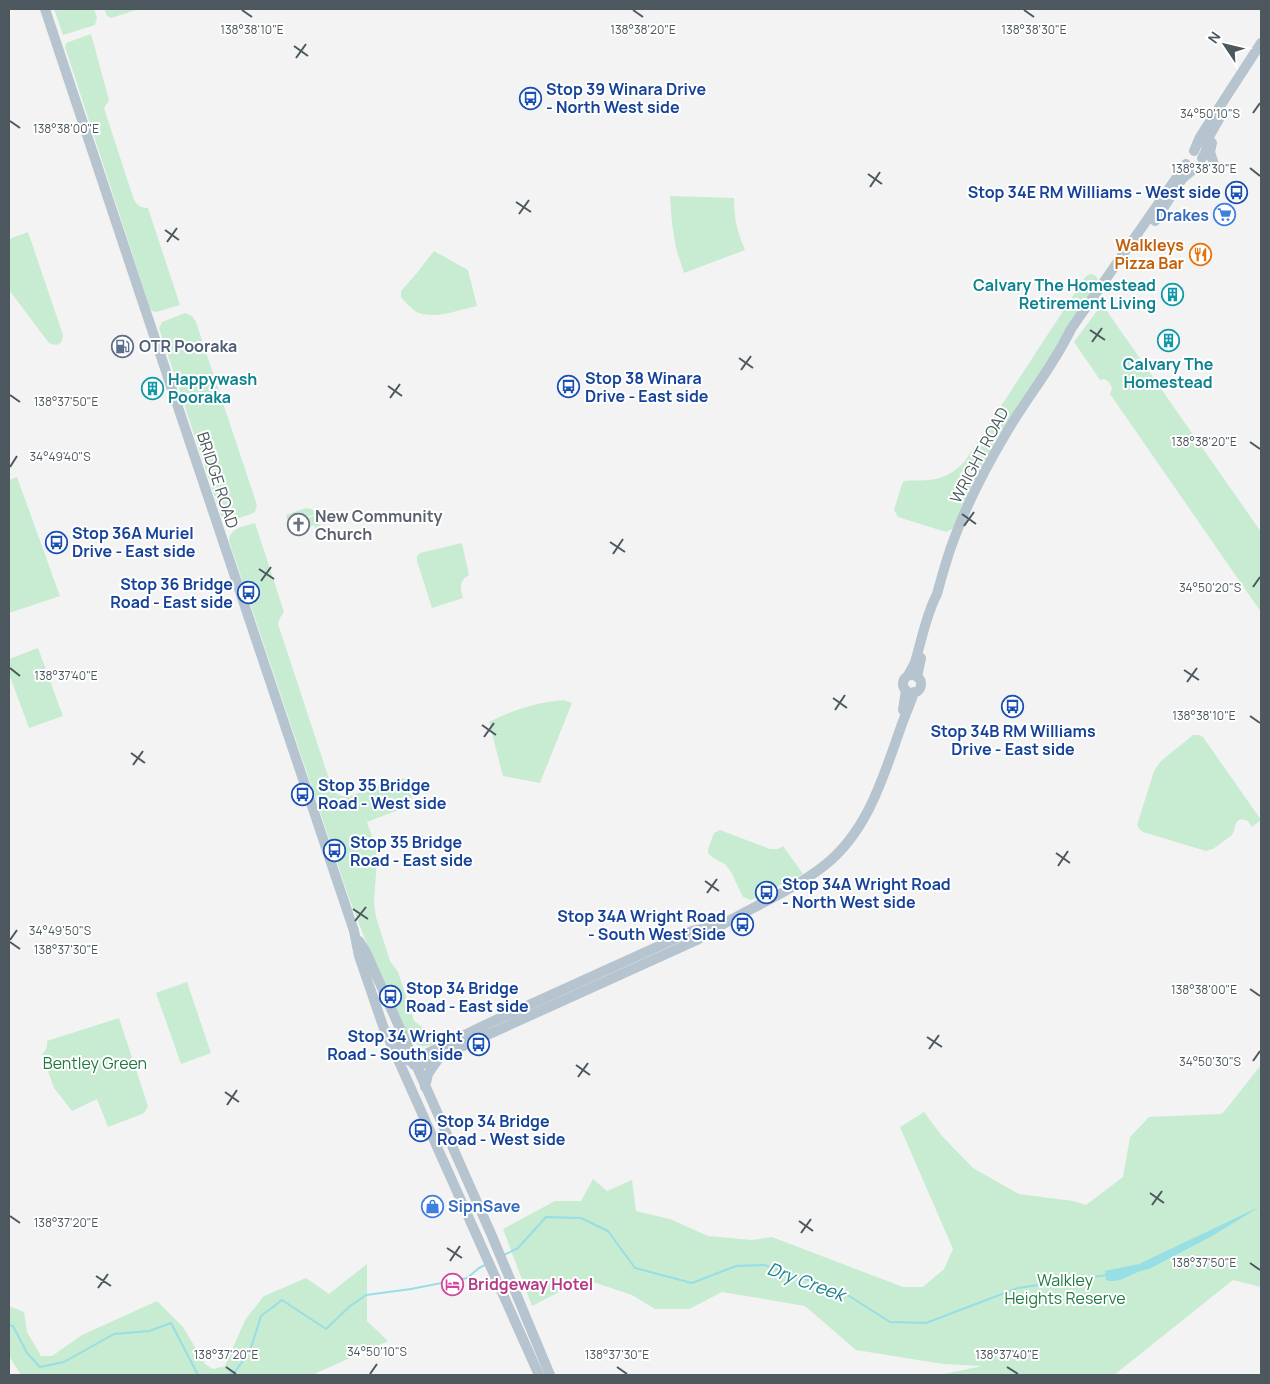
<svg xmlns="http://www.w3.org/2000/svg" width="1270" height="1384" viewBox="0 0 1270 1384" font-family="Manrope,sans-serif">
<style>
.green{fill:#c7ecd1}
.water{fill:#98dee5}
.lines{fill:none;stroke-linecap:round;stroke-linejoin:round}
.stream{stroke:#98dee5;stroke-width:2}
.major{stroke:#b5c4ce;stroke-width:10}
.ticks{fill:none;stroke:#4c585e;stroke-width:2}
.labels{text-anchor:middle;stroke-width:4;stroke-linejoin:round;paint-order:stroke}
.transit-label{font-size:16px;font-weight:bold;fill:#164399;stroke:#fff;text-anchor:start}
.shop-label{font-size:16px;font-weight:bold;fill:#366cbe;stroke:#fff;text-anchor:end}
.food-label{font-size:16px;font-weight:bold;fill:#c56008;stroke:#fff;text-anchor:end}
.culture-label{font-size:16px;font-weight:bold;fill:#0d838f;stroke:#fff;text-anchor:end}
.service-label{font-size:16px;font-weight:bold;fill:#4e5e75;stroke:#fff;text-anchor:start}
.street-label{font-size:16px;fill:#4c585e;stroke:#fff}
.worship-label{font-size:16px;font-weight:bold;fill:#5b616d;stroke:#fff;text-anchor:start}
.park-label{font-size:16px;fill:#227a43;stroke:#fff}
.hotel-label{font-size:16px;font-weight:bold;fill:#b23c85;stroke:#fff;text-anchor:start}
.water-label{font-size:18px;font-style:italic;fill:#1a828c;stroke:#fff}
.ticks-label{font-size:12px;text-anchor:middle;fill:#4c585e;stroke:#fff;stroke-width:4;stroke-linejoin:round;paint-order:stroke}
</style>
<rect width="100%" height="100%" fill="#f4f3f3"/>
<path class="green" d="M54,9H94L97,17L95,25L63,35Z
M104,9H139L111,18L107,16Z
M91,34L109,100L104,108L134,200C138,206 141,208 148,208L180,305L156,312L152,311L150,308L65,47L66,43Z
M670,196L734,198C734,218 737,231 745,250L684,273L676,248L672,224Z
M28,232L63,335C62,344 59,347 49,343L9,290V239Z
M434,251L468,270L477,306C459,310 431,321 415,311C410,307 405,302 401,297V291L416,274Z
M1090,274C1096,274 1099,279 1098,285L1019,404L992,447L980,470L955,525L952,529L946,532L898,517L894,510L902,484L904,481C912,480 921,481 929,480C943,479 956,471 965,461L1086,276Z
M1102,304L1261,532V612L1110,394L1112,388L1109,382L1104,379L1100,380L1074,342Z
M185,313L192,316L196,322L257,505L255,512L251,514L231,521L225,520L221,516L159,328L162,322Z
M17,477L60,596L9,613V480Z
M306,508L312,509L316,514L288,523L286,515Z
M316,515L321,528L316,530L314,525L310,527L308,518Z
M255,523L284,612L280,618L278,624L332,788C336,794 340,796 347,797L402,778L407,780C410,789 415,798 409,806L367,822L375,845L377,859L374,902L376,917L390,961L398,972L414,1021L426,1030L433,1045C423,1047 419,1047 411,1041L374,962L349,898L229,541C229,528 245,526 255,523Z
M462,543L469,575C459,581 460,588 463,598L432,608L417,561V556L420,553Z
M38,648L63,716L29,728L9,674V659Z
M564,700L572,703L540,783L503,776L489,722C513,710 537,702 564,700Z
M1193,735H1199L1203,737L1261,820L1252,827L1248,821C1233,815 1237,827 1232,835L1213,849L1206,851L1143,832L1140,830L1137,825L1154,771L1161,761Z
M720,830L770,849H778L783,846L803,874L751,900L743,897L731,872L726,865L712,857L708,853V849L714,833Z
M187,982L211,1053L181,1064L156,993Z
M119,1018L148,1106L145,1112L142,1114L108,1127L97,1099L72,1111L54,1088L42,1055L47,1047V1041Z
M1261,1065V1287L1233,1280L1114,1375H939L982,1366L943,1364L856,1350L805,1306L722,1292L689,1309H655L632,1295L584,1279L532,1306L503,1229L555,1201H581L593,1179L607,1191L632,1180L636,1211L670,1219L708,1236L752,1240L772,1237L903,1287H923L944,1269L953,1249L900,1127L924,1112L942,1136L973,1168L1019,1194L1073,1201L1086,1205L1123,1177L1130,1137L1149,1117L1220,1114L1223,1113Z
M367,1264V1321L388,1341L312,1375H21L9,1356V1306L24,1312L27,1332L41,1356H52L82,1335L157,1301L183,1327L205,1364L213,1369L225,1366L245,1320L264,1296L306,1278L329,1294Z"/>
<path class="water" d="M1261,1206L1212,1236L1149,1269C1133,1271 1120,1285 1106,1280L1105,1271L1139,1264Z"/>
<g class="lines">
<path class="stream" d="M504,1255L518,1248L546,1217L581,1218L608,1231L635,1268L692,1283L736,1266L764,1265L843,1292L890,1322L926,1323L1018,1288L1107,1275
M9,1325L13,1326L27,1353L40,1367L64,1362L114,1334L149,1331L171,1323L198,1375
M227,1375L234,1373L250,1351L261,1316L282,1300L326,1329L349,1307L366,1295L411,1289L467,1278L479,1268L487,1264"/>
<path class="major" d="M45,9L141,297L354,931L359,956L383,1026L539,1375
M1212,143L1210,152L1214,164
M1194,151L1200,137L1261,43
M1202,158L1205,153L1210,135L1219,119
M1155,221L1182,179L1194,169
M903 684a9 9 0 1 1 18 0a9 9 0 1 1-18 0Z
M908,676C910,671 913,667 915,662C922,639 926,615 937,594C942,576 947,557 954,539C968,501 987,465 1008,430C1028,396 1054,365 1071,329L1186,164
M917,677L921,658
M903,710L906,690
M359,941L366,952L492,1236L550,1375
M398,1045C403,1056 408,1063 421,1065L697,940C738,912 786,896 825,865C869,830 884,774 902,724C906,713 911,702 914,692
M414,1065L419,1059L428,1053L487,1024L692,931L712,927
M425,1087L428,1074L439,1058"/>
</g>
<path class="ticks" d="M242,10L252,17M633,10L643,17M1024,10L1034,17M294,46L308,56M296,58L306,44M1253,113L1260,103M10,121L20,128M1250,168L1260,176M868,174L882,184M870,187L880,172M516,202L531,212M519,214L529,200M165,230L179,240M167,242L177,228M1090,330L1105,340M1092,342L1102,328M739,358L753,368M741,370L751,356M388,386L402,396M10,395L20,402M390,398L400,384M1250,442L1260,449M10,467L17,456M962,514L976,524M964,526L974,512M610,542L625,552M613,554L623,539M259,569L274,579M261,581L271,567M1253,587L1260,577M10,668L20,676M1184,670L1199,680M1187,682L1197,668M833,698L847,708M835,710L845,695M1250,716L1260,723M482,725L496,735M484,737L494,723M131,753L145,763M133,765L143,751M1056,853L1070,863M1058,866L1068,851M705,881L719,891M707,893L717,879M353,909L368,919M355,921L366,907M10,940L17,930M10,942L20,949M1250,989L1260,996M927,1037L942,1047M929,1049L939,1035M1253,1061L1260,1051M576,1065L590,1075M578,1077L588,1063M225,1092L239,1102M227,1105L237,1090M1150,1193L1164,1203M1152,1205L1162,1191M10,1216L20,1223M799,1221L813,1231M801,1233L811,1219M447,1248L462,1258M450,1261L460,1246M1250,1263L1260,1270M96,1276L111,1286M98,1288L108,1274M226,1367L236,1374M617,1367L627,1374M1007,1367L1018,1374M370,1374L377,1364"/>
<defs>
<symbol id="bus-ring" viewBox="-11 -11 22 22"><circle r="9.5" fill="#fff" stroke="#1a4fb4" stroke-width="1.5"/><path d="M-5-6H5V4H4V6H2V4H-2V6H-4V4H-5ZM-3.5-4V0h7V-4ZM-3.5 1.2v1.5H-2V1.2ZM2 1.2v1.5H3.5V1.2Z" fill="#1a4fb4"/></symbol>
<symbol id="supermarket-ring" viewBox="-11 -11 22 22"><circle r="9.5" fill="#fff" stroke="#3f7fe0" stroke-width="1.5"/><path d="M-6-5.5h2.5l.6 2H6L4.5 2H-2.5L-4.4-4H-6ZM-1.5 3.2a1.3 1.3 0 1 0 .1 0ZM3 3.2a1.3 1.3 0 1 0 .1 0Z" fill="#3f7fe0"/></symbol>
<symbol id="restaurant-ring" viewBox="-11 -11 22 22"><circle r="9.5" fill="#fff" stroke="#e8710a" stroke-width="1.5"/><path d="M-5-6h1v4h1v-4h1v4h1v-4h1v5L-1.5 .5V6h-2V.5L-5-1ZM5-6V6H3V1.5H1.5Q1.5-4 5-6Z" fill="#e8710a"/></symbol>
<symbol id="building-ring" viewBox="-11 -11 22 22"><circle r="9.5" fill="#fff" stroke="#0f9aa8" stroke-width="1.5"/><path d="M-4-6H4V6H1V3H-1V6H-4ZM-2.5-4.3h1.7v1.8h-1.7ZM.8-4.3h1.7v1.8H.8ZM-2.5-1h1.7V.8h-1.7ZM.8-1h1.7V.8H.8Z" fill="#0f9aa8"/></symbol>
<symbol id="fuel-ring" viewBox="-11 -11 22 22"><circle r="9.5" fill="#fff" stroke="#5c6f8a" stroke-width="1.5"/><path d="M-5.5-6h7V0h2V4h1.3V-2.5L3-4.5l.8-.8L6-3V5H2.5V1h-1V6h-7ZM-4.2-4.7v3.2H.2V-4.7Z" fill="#5c6f8a"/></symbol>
<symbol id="church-ring" viewBox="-11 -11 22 22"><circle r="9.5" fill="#fff" stroke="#6b7280" stroke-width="1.5"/><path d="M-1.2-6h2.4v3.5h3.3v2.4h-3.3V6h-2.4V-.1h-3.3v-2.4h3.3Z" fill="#6b7280"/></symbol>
<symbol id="shop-ring" viewBox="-11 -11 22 22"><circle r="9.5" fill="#fff" stroke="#3f7fe0" stroke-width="1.5"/><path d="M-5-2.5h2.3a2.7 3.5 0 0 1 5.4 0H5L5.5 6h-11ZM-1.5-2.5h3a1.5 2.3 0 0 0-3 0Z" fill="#3f7fe0"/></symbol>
<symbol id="hotel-ring" viewBox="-11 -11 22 22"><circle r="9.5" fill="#fff" stroke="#d1479c" stroke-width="1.5"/><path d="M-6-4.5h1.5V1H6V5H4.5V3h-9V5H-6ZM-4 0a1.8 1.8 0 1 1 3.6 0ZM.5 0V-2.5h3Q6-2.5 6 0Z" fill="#d1479c"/></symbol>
</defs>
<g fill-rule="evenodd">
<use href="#bus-ring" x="518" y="86" width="25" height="25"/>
<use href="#bus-ring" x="1224" y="180" width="25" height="25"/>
<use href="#supermarket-ring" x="1212" y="202" width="25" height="25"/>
<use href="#restaurant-ring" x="1188" y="242" width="25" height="25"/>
<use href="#building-ring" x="1160" y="282" width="25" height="25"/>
<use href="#building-ring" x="1156" y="328" width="25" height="25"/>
<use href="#fuel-ring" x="110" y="334" width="25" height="25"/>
<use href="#bus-ring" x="556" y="374" width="25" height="25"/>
<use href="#building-ring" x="140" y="376" width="25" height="25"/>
<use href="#church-ring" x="286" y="512" width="25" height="25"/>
<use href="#bus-ring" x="44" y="530" width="25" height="25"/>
<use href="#bus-ring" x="236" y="580" width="25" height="25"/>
<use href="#bus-ring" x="1000" y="694" width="25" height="25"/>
<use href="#bus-ring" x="290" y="782" width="25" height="25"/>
<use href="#bus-ring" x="322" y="838" width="25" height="25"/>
<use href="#bus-ring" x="754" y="880" width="25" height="25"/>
<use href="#bus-ring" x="730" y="912" width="25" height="25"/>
<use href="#bus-ring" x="378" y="984" width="25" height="25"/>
<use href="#bus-ring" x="466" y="1032" width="25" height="25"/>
<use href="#bus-ring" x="408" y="1118" width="25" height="25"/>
<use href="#shop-ring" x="420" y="1194" width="25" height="25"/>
<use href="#hotel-ring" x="440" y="1272" width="25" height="25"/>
</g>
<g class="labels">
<g class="transit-label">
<text x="546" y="95">Stop 39 Winara Drive<tspan x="546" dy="18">- North West side</tspan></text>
<text x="1221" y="198" text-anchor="end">Stop 34E RM Williams - West side</text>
<text x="585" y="384">Stop 38 Winara<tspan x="585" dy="18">Drive - East side</tspan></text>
<text x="72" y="539">Stop 36A Muriel<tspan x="72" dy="18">Drive - East side</tspan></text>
<text x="233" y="590" text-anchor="end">Stop 36 Bridge<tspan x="233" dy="18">Road - East side</tspan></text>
<text x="1013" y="737" text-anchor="middle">Stop 34B RM Williams<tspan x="1013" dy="18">Drive - East side</tspan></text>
<text x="318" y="791">Stop 35 Bridge<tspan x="318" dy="18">Road - West side</tspan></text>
<text x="350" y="848">Stop 35 Bridge<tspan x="350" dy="18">Road - East side</tspan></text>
<text x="782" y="890">Stop 34A Wright Road<tspan x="782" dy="18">- North West side</tspan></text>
<text x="726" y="922" text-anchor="end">Stop 34A Wright Road<tspan x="726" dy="18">- South West Side</tspan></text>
<text x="406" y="994">Stop 34 Bridge<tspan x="406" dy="18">Road - East side</tspan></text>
<text x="463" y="1042" text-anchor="end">Stop 34 Wright<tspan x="463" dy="18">Road - South side</tspan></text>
<text x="437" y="1127">Stop 34 Bridge<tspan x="437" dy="18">Road - West side</tspan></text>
</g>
<g class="shop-label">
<text x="1209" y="221">Drakes</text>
<text x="448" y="1212" text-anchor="start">SipnSave</text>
</g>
<g class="food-label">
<text x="1184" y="251">Walkleys<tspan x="1184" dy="18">Pizza Bar</tspan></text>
</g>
<g class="culture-label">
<text x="1156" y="291">Calvary The Homestead<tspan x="1156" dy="18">Retirement Living</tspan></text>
<text x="1168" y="370" text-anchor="middle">Calvary The<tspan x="1168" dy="18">Homestead</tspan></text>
<text x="168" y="385" text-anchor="start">Happywash<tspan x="168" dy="18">Pooraka</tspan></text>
</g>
<g class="service-label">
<text x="139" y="352">OTR Pooraka</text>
</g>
<g class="street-label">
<text transform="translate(979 455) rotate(-62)" y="6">WRIGHT ROAD</text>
<text transform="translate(218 480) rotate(72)" y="6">BRIDGE ROAD</text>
</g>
<g class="worship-label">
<text x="315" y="522">New Community<tspan x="315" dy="18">Church</tspan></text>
</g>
<g class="park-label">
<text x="95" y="1069">Bentley Green</text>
<text x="1065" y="1286">Walkley<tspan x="1065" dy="18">Heights Reserve</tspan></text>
</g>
<g class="hotel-label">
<text x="468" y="1290">Bridgeway Hotel</text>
</g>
<g class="water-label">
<text transform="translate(806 1282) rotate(20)" y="6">Dry Creek</text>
</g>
</g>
<g class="ticks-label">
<text x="252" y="34">138°38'10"E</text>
<text x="643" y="34">138°38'20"E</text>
<text x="1034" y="34">138°38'30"E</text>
<text x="1210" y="118">34°50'10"S</text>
<text x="66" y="133">138°38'00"E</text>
<text x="1204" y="173">138°38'30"E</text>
<text x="66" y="406">138°37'50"E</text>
<text x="1204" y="446">138°38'20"E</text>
<text x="60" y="461">34°49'40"S</text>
<text x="1210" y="592">34°50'20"S</text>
<text x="66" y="680">138°37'40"E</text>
<text x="1204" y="720">138°38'10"E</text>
<text x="60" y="935">34°49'50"S</text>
<text x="66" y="954">138°37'30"E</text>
<text x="1204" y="994">138°38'00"E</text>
<text x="1210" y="1066">34°50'30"S</text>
<text x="66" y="1227">138°37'20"E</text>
<text x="1204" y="1267">138°37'50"E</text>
<text x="377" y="1356">34°50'10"S</text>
<text x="226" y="1359">138°37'20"E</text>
<text x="617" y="1359">138°37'30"E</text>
<text x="1007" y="1359">138°37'40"E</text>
</g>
<rect width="1270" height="1384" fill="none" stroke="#4c585e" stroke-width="20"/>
<g transform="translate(1225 45) rotate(305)" stroke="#ffffff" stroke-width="4" paint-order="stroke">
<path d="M0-4L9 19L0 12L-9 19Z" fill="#4c585e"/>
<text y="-8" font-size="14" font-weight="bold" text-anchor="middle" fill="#4c585e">N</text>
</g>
</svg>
